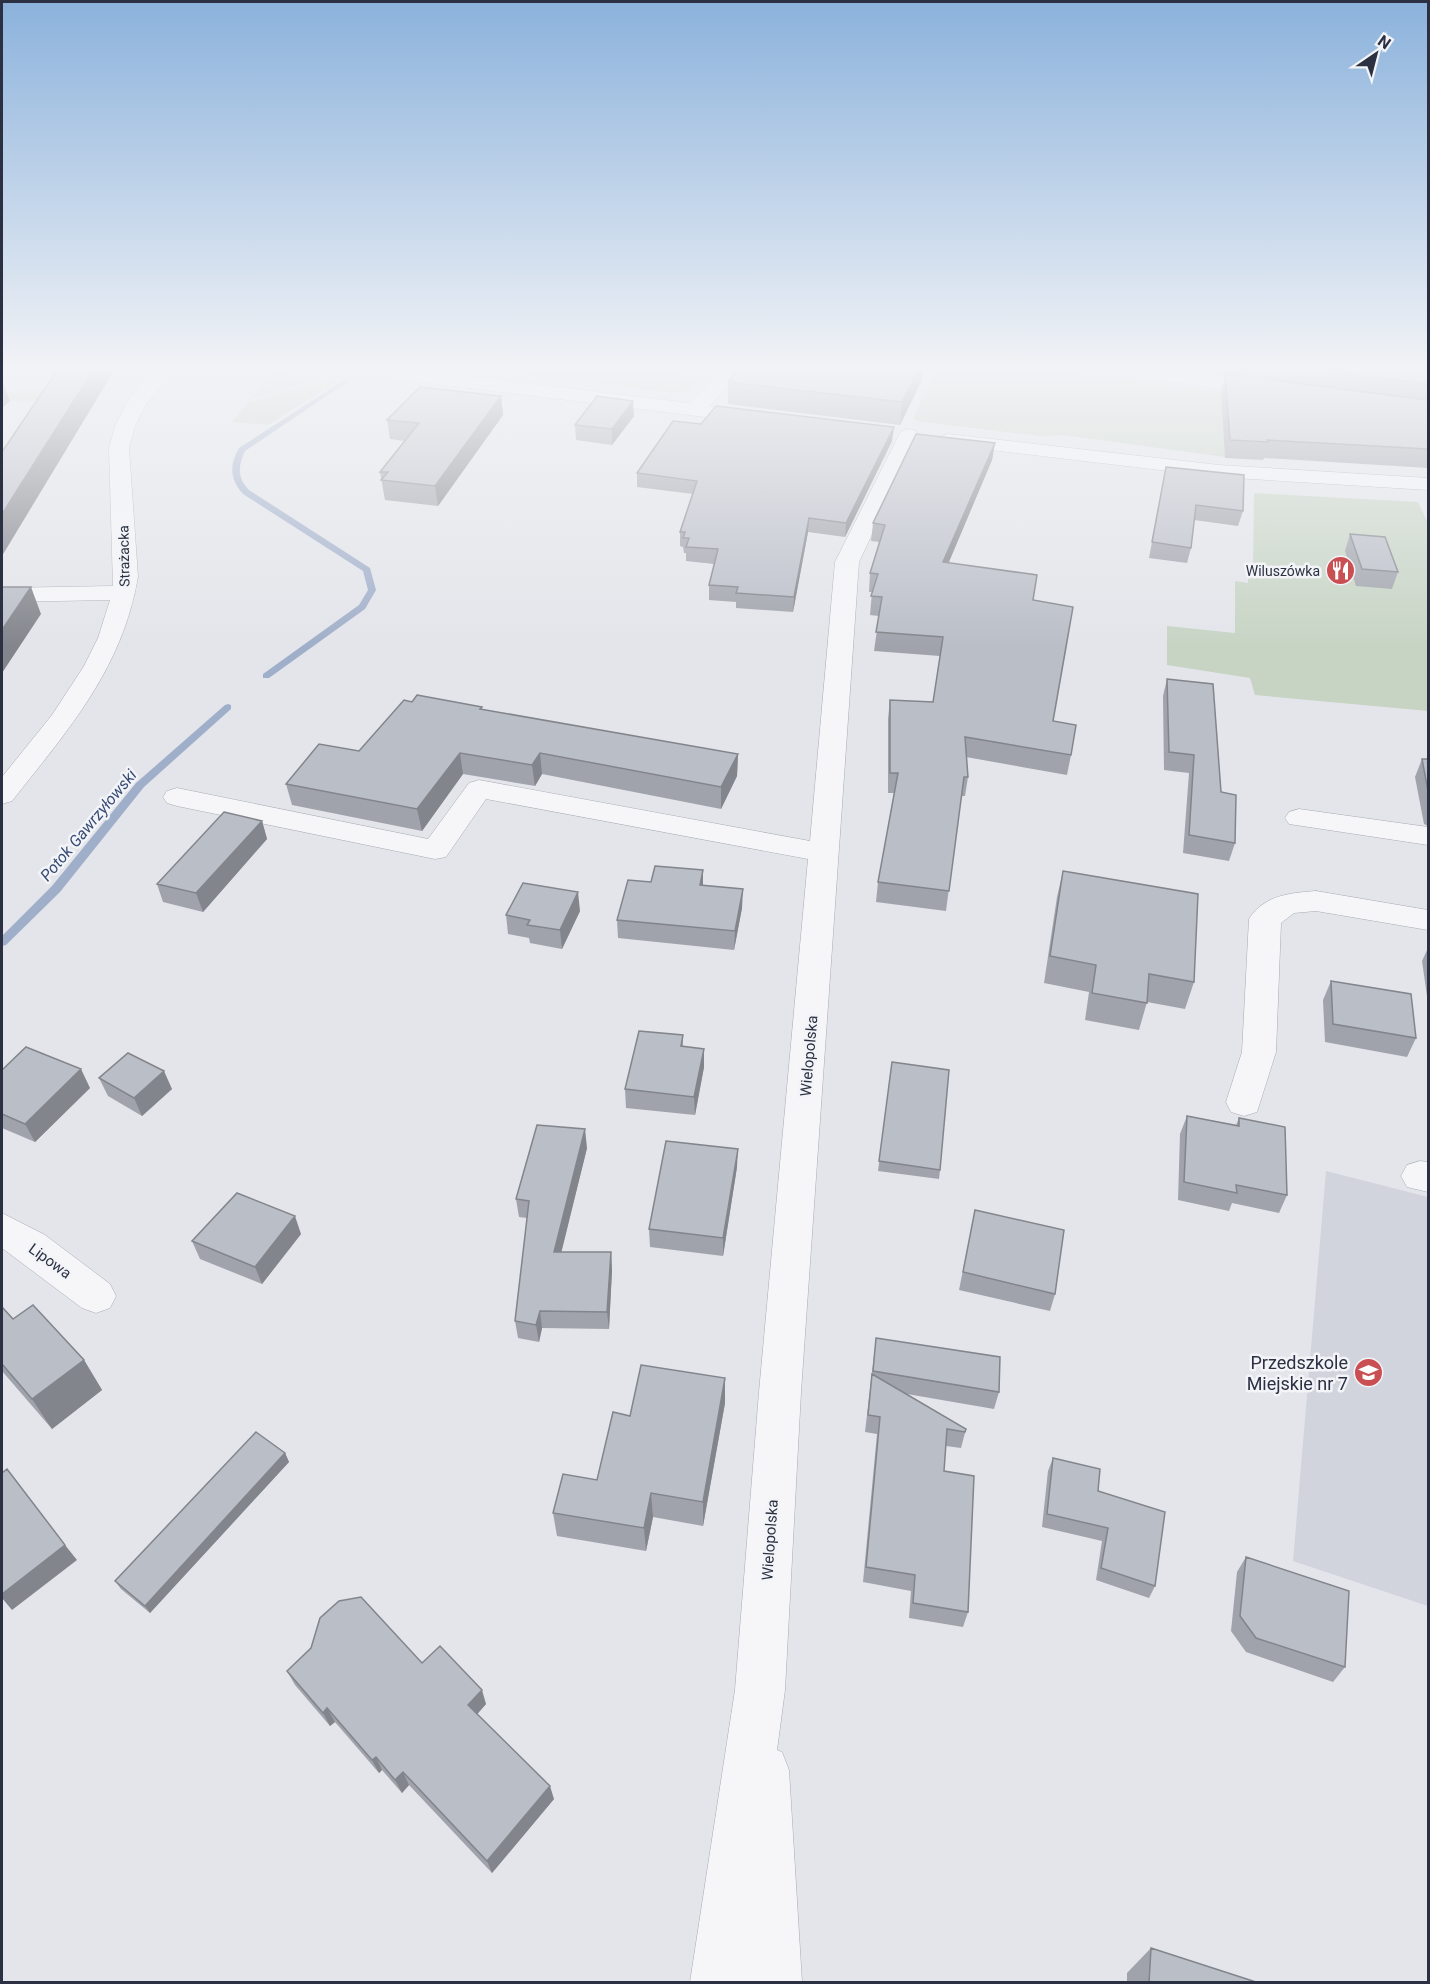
<svg xmlns="http://www.w3.org/2000/svg" width="1430" height="1984" viewBox="0 0 1430 1984" font-family="Roboto,sans-serif">
<style>
.built{fill:#d1d4dc}
.green{fill:#c7d4c4}
.lines{fill:none;stroke-linecap:round;stroke-linejoin:round}
.stream{fill:#a0afc9;fill-rule:evenodd}
.minor-casing{stroke:#a8abb4;stroke-width:1}
.minor{fill:#f6f6f9;fill-rule:evenodd}
.wall{fill:#a0a3ab}
.shaded-wall{fill:#82858b}
.building{fill:#babec7;stroke:#82858b;stroke-width:1.5}
.labels{text-anchor:middle;stroke-width:5;stroke-linejoin:round;paint-order:stroke}
.far-street-label{font-size:14px;fill:#2b3142;stroke:#f3f4f8}
.far-poi-label{font-size:14px;fill:#2b3142;stroke:#f3f4f8;text-anchor:end}
.street-label{font-size:15px;fill:#2b3142;stroke:#f3f4f8}
.water-label{font-size:16px;font-style:italic;fill:#374b74;stroke:#f3f4f8}
.near-poi-label{font-size:18px;fill:#2b3142;stroke:#f3f4f8;text-anchor:end}
</style>
<rect width="100%" height="100%" fill="#e3e5ea"/>
<path class="built" d="M1326,1171L1428,1197V1606L1293,1561Z"/>
<path class="green" d="M468,369H645L698,377L691,388L676,393Z
M936,369H1044L1221,391L1225,457L1063,435L1041,436L921,422L913,419Z
M273,372L320,378L263,396L252,397Z
M331,379L335,380L333,384L268,425L232,422L248,402Z
M54,387L52,401L2,402L6,393L10,392Z
M1254,493L1418,502L1428,523V711L1255,695L1250,678L1167,665V626L1235,633V581L1248,583V576H1253Z"/>
<g class="lines">
<path class="stream" d="M344,380L349,381L245,451C238,466 237,478 249,490L370,568L376,590L365,609L269,678H263V674L359,605L368,590L363,571L243,494C230,479 229,466 239,448Z
M228,704L231,705V709L144,787L60,892L6,945L2,946V936L52,886L136,783L225,705Z"/>
<defs>
<path id="minor" d="M2,369H42L40,373L2,380Z
M156,369H177L146,404L135,426L129,448L138,577C122,669 69,729 12,801L2,804V777L52,715L84,666L98,638L110,600L2,602V588L113,586L109,448L115,426L126,404L144,380Z
M354,369H409L690,403L723,369H745L709,406L754,411L761,413L764,417L761,421L754,423L363,375Z
M1104,369H1159L1266,382L1276,388L1266,394L1113,375Z
M909,429L916,431L919,435L859,562L801,1392L785,1690L777,1750L782,1752L789,1770L802,1982H690L735,1690L759,1392L808,859L486,799L446,857L435,859L177,806L167,803L163,797L167,791L177,788L428,839L469,783L479,780L810,841L835,562L899,435L902,431Z
M948,434L1219,465L1428,478V490L1219,477L941,444L938,440L941,436Z
M1299,809L1428,827V845L1289,824L1285,818L1289,812Z
M1316,891L1428,910V930L1316,911L1294,913L1281,923L1276,1052L1257,1112L1244,1116L1231,1112L1226,1102L1242,1052L1249,919C1264,895 1290,893 1316,891Z
M1420,1161L1428,1162V1192L1407,1187L1401,1176L1407,1165Z
M2,1213L45,1235L110,1284L116,1296L110,1308L96,1313L82,1308L2,1248Z"/>
</defs>
<use href="#minor" class="minor-casing"/>
<use href="#minor" class="minor"/>
</g>
<path class="wall" d="M785,369H923L922,380L900,425L728,404V382L781,375Z
M1220,369H1428V468L1264,458L1263,460L1225,458L1221,391L1225,376L1220,375Z
M501,396L503,415L438,506L385,500L380,472L405,441L390,439L387,420Z
M634,416L612,445L576,440L575,425Z
M701,424L892,441L845,537L808,532L793,612L736,608V602L709,600V585L714,564L686,561V553H684L683,547L680,546V532L693,494L637,487V473Z
M995,443L992,460L948,563L1033,600L1053,721L1071,755L1067,775L966,757L968,777L965,796H961L946,911L876,902L878,882L894,793H888V719L890,700L933,702L940,656L874,651L879,616L870,615L872,592H869L870,573L879,542L871,541L873,523Z
M1166,467L1243,511L1238,526L1194,520L1191,548L1187,563L1149,558Z
M1350,534L1398,572L1392,589L1356,586L1345,551Z
M1167,679L1235,843L1229,861L1183,853L1189,773L1164,770L1163,696Z
M412,702L482,707V710L738,754L737,776L721,809L542,774L535,786L463,774L422,831L292,805L286,784L359,751Z
M1422,759H1428V826L1424,824L1415,777Z
M262,821L267,839L203,912L163,902L157,884Z
M1063,871L1194,982L1185,1009L1147,1002L1139,1030L1085,1020L1089,992L1044,983L1057,897Z
M703,885L742,908L734,950L618,938L617,920Z
M580,911L562,949L530,943L529,938L508,934L506,915Z
M1428,948V1003L1422,961Z
M1331,981L1416,1038L1407,1057L1325,1042L1323,1000Z
M683,1035V1046L704,1067L695,1115L626,1108L625,1089Z
M892,1062L940,1170L939,1179L878,1171Z
M2,1070L90,1088L35,1142L2,1128Z
M99,1078L172,1089L142,1116L108,1096Z
M1187,1116L1236,1125L1239,1118L1287,1195L1279,1213L1232,1203L1229,1211L1178,1200L1180,1134Z
M587,1148L561,1252H611L612,1270L609,1329L542,1328L539,1342L518,1338L515,1321L527,1218L519,1217L516,1199Z
M737,1167L723,1256L650,1247L649,1229Z
M975,1210L1055,1294L1050,1311L959,1290Z
M301,1234L262,1284L200,1259L192,1241Z
M2,1307L13,1319L84,1360L102,1390L52,1429L2,1371Z
M876,1338L999,1392L994,1409L907,1394L966,1429L961,1448L946,1446L944,1471L968,1612L963,1627L909,1618L911,1591L863,1582L877,1434L865,1432Z
M725,1403L703,1526L653,1517L646,1551L557,1536L553,1513L597,1480L630,1416Z
M285,1453L289,1462L150,1613L121,1589L115,1581Z
M1053,1458L1098,1491L1155,1586L1149,1598L1096,1580L1102,1541L1042,1527L1048,1471Z
M1246,1557L1345,1667L1333,1682L1246,1652L1231,1631L1237,1572Z
M422,1663L486,1704L477,1714L554,1799L492,1873L409,1785L402,1793L382,1770L379,1773L335,1722L330,1726L295,1685L287,1671Z
M1151,1948L1259,1983H1127V1973Z"/>
<path class="shaded-wall" d="M94,369H115L2,556V514Z
M919,369H923L922,380L900,425L902,402Z
M3,383L10,401L2,408V384Z
M501,396L503,415L438,506L435,486Z
M633,401L634,416L612,445V429Z
M894,427L892,441L845,537L846,523Z
M995,443L992,460L941,581L943,562Z
M809,518L808,532L793,612L794,597Z
M31,587L41,614L2,673V630Z
M460,753L463,774L422,831L417,809Z
M540,753L542,774L535,786L532,765Z
M738,754L737,776L721,809V787Z
M262,821L267,839L203,912L196,893Z
M703,870V888L700,885Z
M743,889L742,908L734,950L735,931Z
M578,892L580,911L562,949L560,930Z
M704,1049V1067L695,1115L694,1097Z
M81,1069L90,1088L35,1142L25,1124Z
M164,1071L172,1089L142,1116L134,1098Z
M585,1129L587,1148L557,1270L554,1252Z
M738,1149L737,1167L723,1256V1238Z
M295,1216L301,1234L262,1284L255,1267Z
M611,1252L612,1270L609,1329L607,1312Z
M540,1311L542,1328L539,1342L536,1325Z
M84,1360L102,1390L52,1429L32,1399Z
M725,1378V1403L703,1526V1502Z
M285,1453L289,1462L150,1613L145,1606Z
M651,1493L653,1517L646,1551L644,1528Z
M65,1545L77,1560L12,1610L2,1598V1594Z
M482,1690L486,1704L473,1719L468,1705Z
M327,1708L335,1722L330,1726L323,1713Z
M376,1757L382,1770L379,1773L372,1760Z
M403,1772L409,1785L402,1793L395,1780Z
M550,1786L554,1799L492,1873L487,1861Z"/>
<path class="building" d="M58,369H94L2,514V452Z
M785,369H919L902,402L728,382L737,370L781,375Z
M1311,369H1428V384Z
M1225,374L1428,400V449L1267,440L1268,442L1230,440Z
M420,387L501,396L435,486L381,480L388,472H380L419,423L387,420Z
M597,396L633,401L612,429L575,425Z
M716,406L894,427L846,523L809,518L794,597L736,593L738,587L709,585L718,549L686,547L689,538H683L685,532H680L697,481L637,473L673,421L701,424Z
M916,434L995,443L943,562L1037,575L1033,600L1073,607L1053,721L1076,725L1071,755L965,737L968,777H964L949,891L878,882L898,773H890V700L933,702L943,637L876,632L882,597L871,596L878,574L870,573L885,525L873,523Z
M1166,467L1244,475L1243,511L1196,505L1191,548L1152,542Z
M1350,534L1385,537L1398,572L1362,569Z
M2,587H31L2,630Z
M1167,679L1213,684L1221,792L1236,795L1235,843L1189,835L1194,755L1169,752Z
M417,695L482,707L480,709L738,754L721,787L540,753L532,765L460,753L417,809L286,784L319,744L359,751L404,700L412,702Z
M1422,759H1428V791Z
M224,812L262,821L196,893L157,884Z
M655,866L703,870L700,885L743,889L735,931L617,920L628,880L651,882Z
M1063,871L1198,894L1194,982L1149,974L1147,1003L1092,993L1096,965L1050,956Z
M523,883L578,892L560,930L527,925L530,920L506,915Z
M1331,981L1411,994L1416,1038L1333,1024Z
M639,1031L683,1035L681,1046L704,1049L694,1097L625,1089Z
M26,1047L81,1069L25,1124L2,1114V1070Z
M128,1053L164,1071L134,1098L99,1078Z
M892,1062L949,1070L940,1170L879,1161Z
M1187,1116L1239,1126V1118L1285,1127L1287,1195L1236,1185L1237,1193L1184,1182Z
M537,1125L585,1129L554,1252H611L607,1312L540,1311L536,1325L515,1321L529,1201L516,1199Z
M666,1141L738,1149L723,1238L649,1229Z
M237,1193L295,1216L255,1267L192,1241Z
M975,1210L1064,1230L1055,1294L963,1272Z
M33,1305L84,1360L32,1399L2,1364V1307L13,1319Z
M876,1338L1000,1357L999,1392L873,1371Z
M641,1365L725,1378L703,1502L651,1493L644,1528L553,1513L563,1474L597,1480L613,1412L630,1416Z
M872,1374L966,1429L965,1432L947,1429L944,1471L974,1476L968,1612L913,1603L915,1575L866,1567L880,1417L868,1415Z
M256,1432L285,1453L145,1606L115,1581Z
M1053,1458L1100,1469L1098,1491L1165,1512L1155,1586L1101,1568L1108,1528L1047,1514Z
M7,1469L65,1545L2,1594V1473Z
M1246,1557L1349,1591L1345,1667L1256,1638L1240,1616Z
M361,1597L422,1663L440,1646L482,1690L468,1705L550,1786L487,1861L403,1772L395,1780L376,1757L372,1760L327,1708L323,1713L287,1671L311,1648L320,1618L339,1601Z
M1151,1948L1259,1983H1149Z"/>
<linearGradient id="sky" x2="0" y2="1"><stop stop-color="#8bb2dc"/><stop offset="0.57" stop-color="#f2f3f6"/><stop offset="1" stop-color="#f2f3f6" stop-opacity="0"/></linearGradient>
<rect width="1430" height="647" fill="url(#sky)"/>
<defs>
<symbol id="restaurant-disc" viewBox="-11 -11 22 22"><circle r="9.5" fill="#c94f53" stroke="#f3f4f8"/><path d="M-5-6h1v4h1v-4h1v4h1v-4h1v5L-1.5 .5V6h-2V.5L-5-1ZM5-6V6H3V1.5H1.5Q1.5-4 5-6Z" fill="#fff"/></symbol>
<symbol id="school-disc" viewBox="-11 -11 22 22"><circle r="9.5" fill="#c94f53" stroke="#f3f4f8"/><path d="M0-5L7-2L0 1L-7-2ZM-4 1L0 2.5L4 1V4Q0 6-4 4Z" fill="#fff"/></symbol>
</defs>
<g fill-rule="evenodd">
<use href="#restaurant-disc" x="1324" y="554" width="33" height="33"/>
<use href="#school-disc" x="1352" y="1356" width="33" height="33"/>
</g>
<g class="labels">
<g class="far-street-label">
<text transform="translate(124 556) rotate(-91)" y="5">Strażacka</text>
</g>
<g class="far-poi-label">
<text x="1320" y="576">Wiluszówka</text>
</g>
<g class="street-label">
<text transform="translate(809 1056) rotate(-85)" y="5">Wielopolska</text>
<text transform="translate(50 1261) rotate(36)" y="5">Lipowa</text>
<text transform="translate(770 1540) rotate(-86)" y="5">Wielopolska</text>
</g>
<g class="water-label">
<text transform="translate(88 825) rotate(-50)" y="6">Potok Gawrzyłowski</text>
</g>
<g class="near-poi-label">
<text x="1348" y="1369">Przedszkole<tspan x="1348" dy="21">Miejskie nr 7</tspan></text>
</g>
</g>
<rect width="1430" height="1984" fill="none" stroke="#2b3142" stroke-width="6"/>
<g transform="translate(1376 54) rotate(35)" stroke="#f3f4f8" stroke-width="4.5" paint-order="stroke">
<path d="M0-4.5L10 22L0 15L-10 22Z" fill="#2b3142"/>
<text y="-9" font-size="16" font-weight="bold" text-anchor="middle" fill="#2b3142">N</text>
</g>
</svg>
